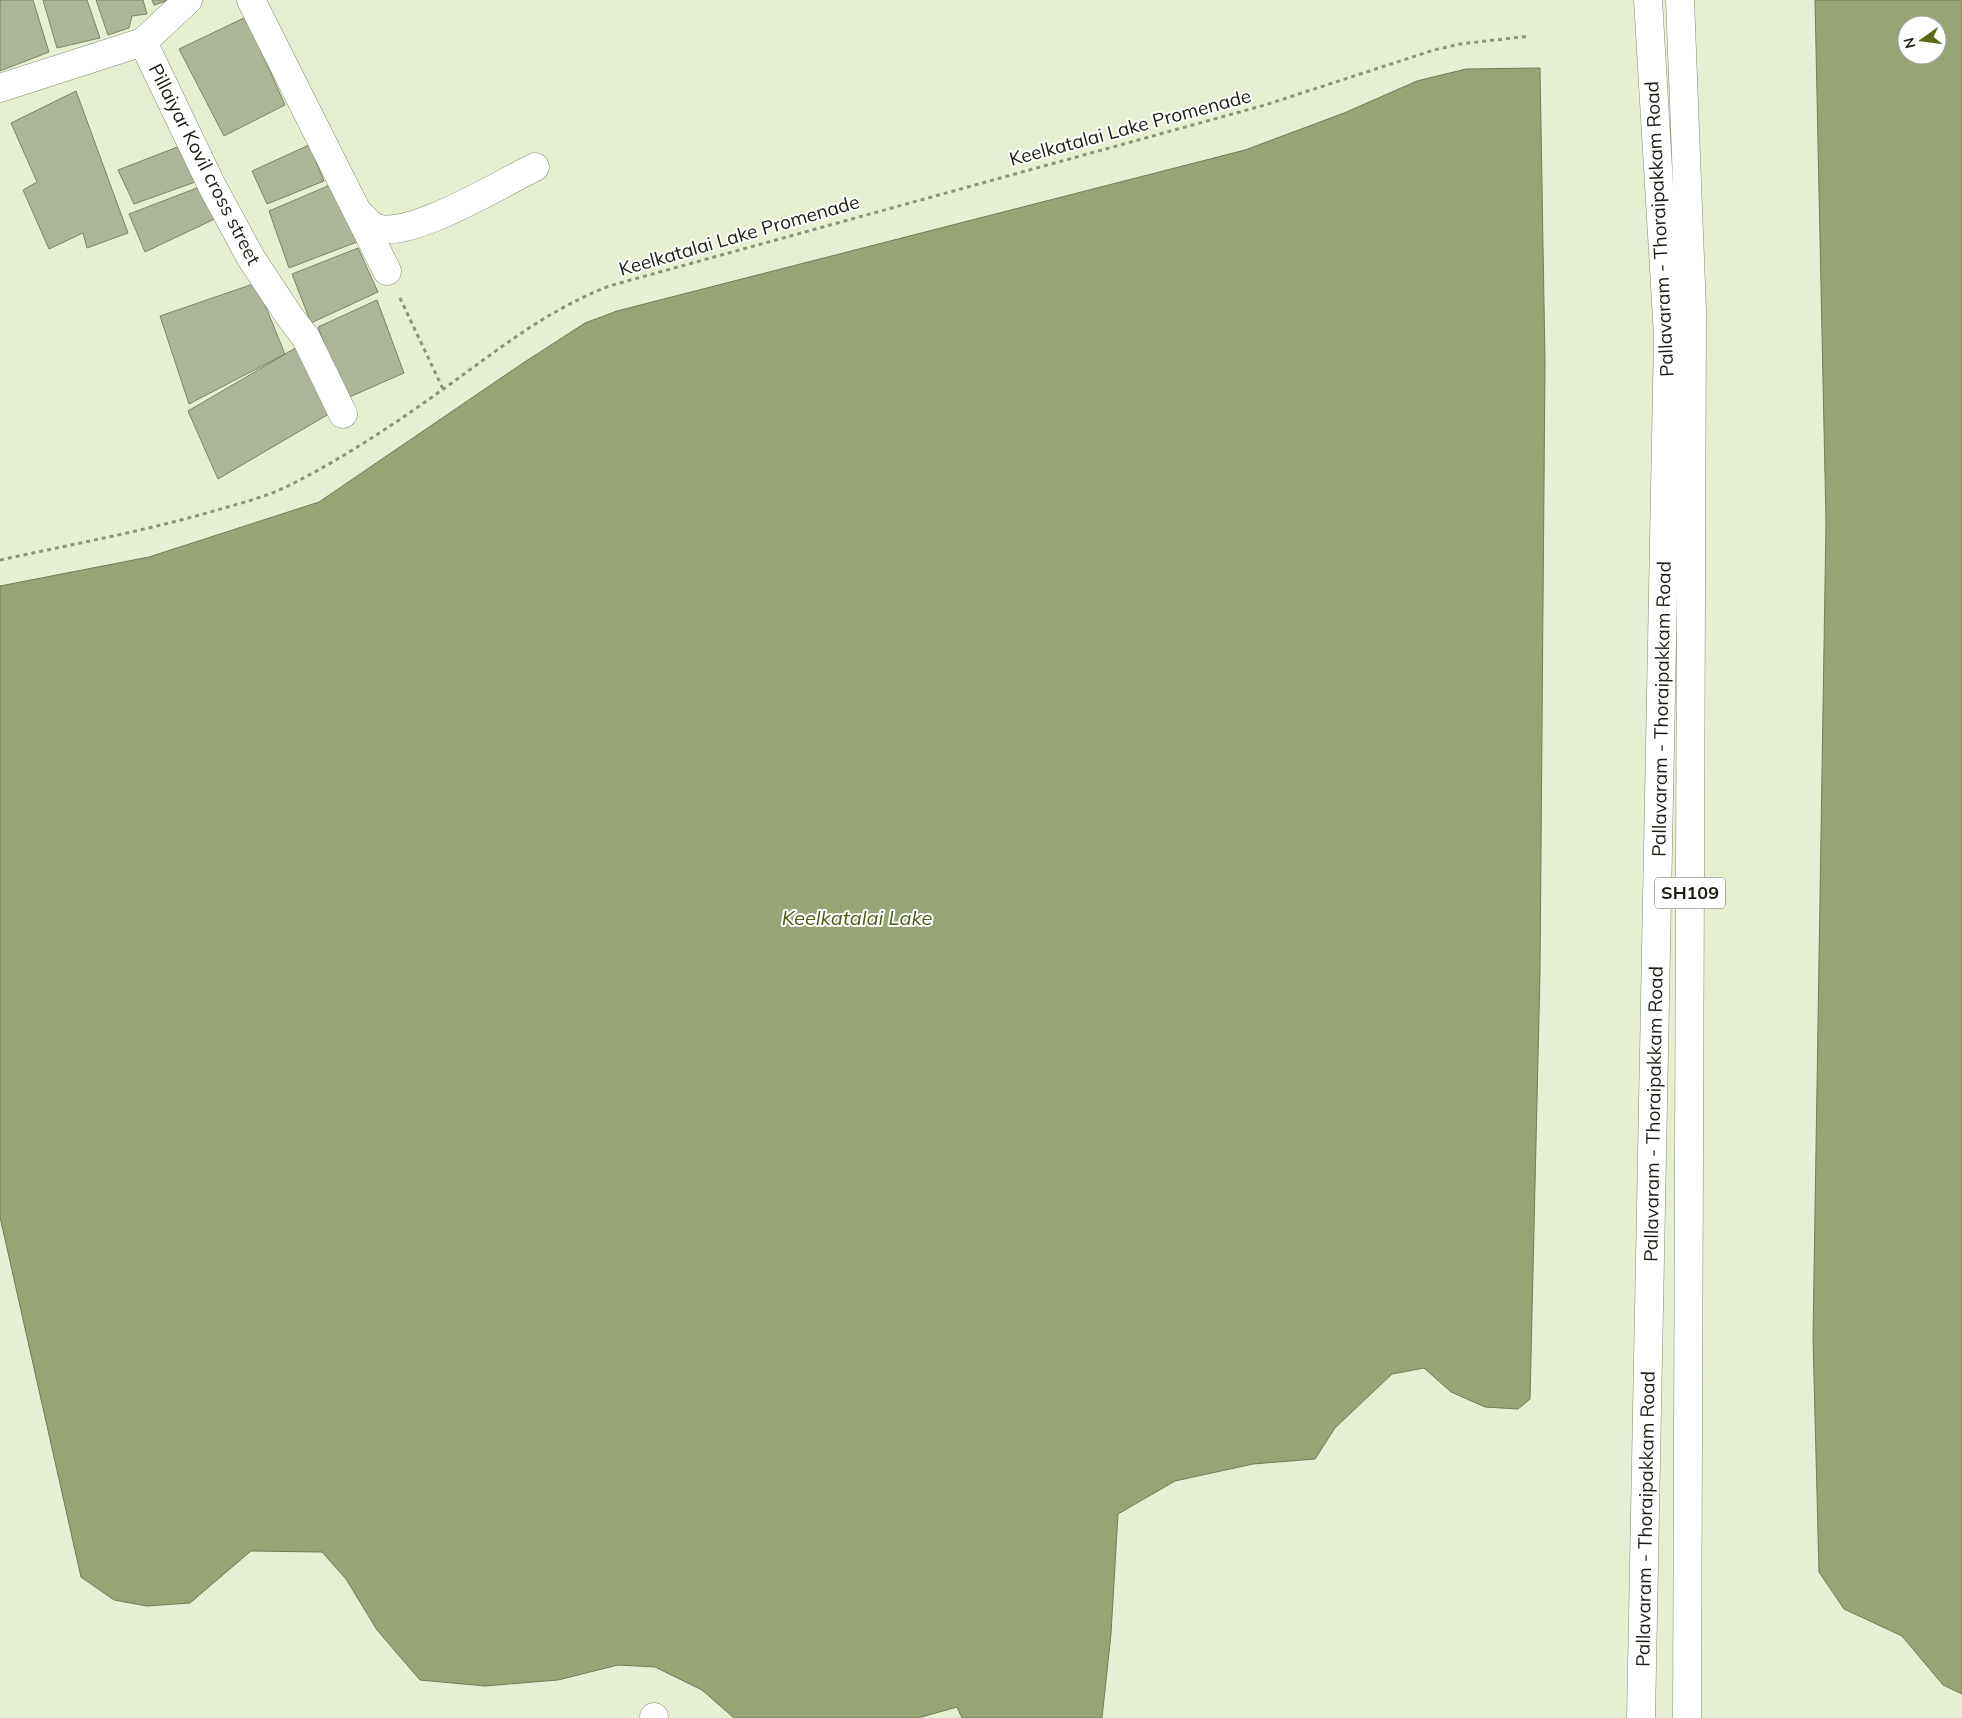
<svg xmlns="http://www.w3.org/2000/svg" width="1962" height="1718" viewBox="0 0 1962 1718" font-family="Mulish,sans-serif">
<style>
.water{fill:#97a474;stroke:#727c57;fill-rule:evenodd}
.building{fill:#acb598;stroke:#7c8469}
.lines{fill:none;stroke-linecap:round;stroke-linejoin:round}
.minor-casing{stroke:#838b70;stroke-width:29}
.major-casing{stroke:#838b70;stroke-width:29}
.path{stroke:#8c927d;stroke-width:3;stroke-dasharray:4 4;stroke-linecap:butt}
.minor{stroke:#fff;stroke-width:28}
.major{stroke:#fff;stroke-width:28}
.labels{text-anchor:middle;stroke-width:4;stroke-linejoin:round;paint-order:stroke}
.shield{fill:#fff;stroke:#5f625a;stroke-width:1}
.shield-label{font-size:18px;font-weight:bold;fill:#1b1e13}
.street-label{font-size:19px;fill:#1b1e13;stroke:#fff}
.water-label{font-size:20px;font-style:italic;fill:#4d5c11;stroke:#fff}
</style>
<rect width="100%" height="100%" fill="#e6efd1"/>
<path class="water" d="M1815,0H1962V1694L1943,1685L1902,1636L1844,1609L1819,1572L1813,1338L1826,522ZM1907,25H1937V55H1907Z
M1540,68L1545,362L1540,972L1530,1399L1518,1409L1485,1407L1451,1392L1424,1368L1392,1374L1335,1428L1315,1459L1253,1464L1175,1481L1118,1514L1111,1634L1102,1718H962L957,1707L918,1718H734L702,1690L655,1667L618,1665L558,1680L485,1686L420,1680L377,1630L346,1579L322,1552L251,1551L190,1603L147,1606L114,1600L81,1577L0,1217V586L149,557L319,502L523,363L585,323L617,311L1245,150L1344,113L1417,81L1466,69Z"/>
<path class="building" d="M0,0H33L49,52L0,71Z
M43,0H87L100,38L57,48Z
M96,0H143L147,14L132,16L129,28L108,35Z
M152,0H170L154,5Z
M246,17L285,105L224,136L179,49Z
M76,91L128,233L87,248L83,233L49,249L23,190L37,182L11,123Z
M309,145L324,181L267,204L252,171Z
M180,146L198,181L134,204L118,170Z
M330,185L357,242L289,268L269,211Z
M202,186L221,216L145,252L129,214Z
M358,248L378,292L311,323L292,274Z
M256,283L285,354L189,404L160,316Z
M377,300L404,373L345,399L318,327Z
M304,343L334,411L218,479L188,411Z"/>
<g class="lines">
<defs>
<path id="minor" d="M251,0L387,271
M143,42L212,186L251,258L290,317L306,338L343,414
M0,88L143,42L188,0
M357,211C362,216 370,226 377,228C411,239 502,183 535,167
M654,1717V1718"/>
<path id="major" d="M1680,0L1692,311L1687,1718
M1641,1718L1668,336L1648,0"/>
</defs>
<use href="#minor" class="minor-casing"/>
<use href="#major" class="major-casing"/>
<path class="path" d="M400,298L443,389
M0,560C73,544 146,531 217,510C242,503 269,496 292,484C347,456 399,421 449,385C503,346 546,311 609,286L1265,105L1434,50L1460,44L1530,36"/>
<use href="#minor" class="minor"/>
<use href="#major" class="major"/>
</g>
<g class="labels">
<rect class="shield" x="1655" y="877.5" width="70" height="31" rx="4"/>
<g class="shield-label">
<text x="1690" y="899">SH109</text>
</g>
<g class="street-label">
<text transform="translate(1130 127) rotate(-15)" y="7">Keelkatalai Lake Promenade</text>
<text transform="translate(205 164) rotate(63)" y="7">Pillaiyar Kovil cross street</text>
<text transform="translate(1659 229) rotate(-93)" y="7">Pallavaram - Thoraipakkam Road</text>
<text transform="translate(739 235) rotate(-16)" y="7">Keelkatalai Lake Promenade</text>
<text transform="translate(1661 709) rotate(-89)" y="7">Pallavaram - Thoraipakkam Road</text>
<text transform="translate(1653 1114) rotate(-89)" y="7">Pallavaram - Thoraipakkam Road</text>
<text transform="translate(1645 1519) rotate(-89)" y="7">Pallavaram - Thoraipakkam Road</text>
</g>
<g class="water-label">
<text x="857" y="925">Keelkatalai Lake</text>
</g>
</g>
<g transform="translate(1922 40) rotate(256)"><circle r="24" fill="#ffffff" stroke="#a4a5a1"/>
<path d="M0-4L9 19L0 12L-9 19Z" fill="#5a6b16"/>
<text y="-8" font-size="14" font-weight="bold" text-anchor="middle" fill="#1b1e13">N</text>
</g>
</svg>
